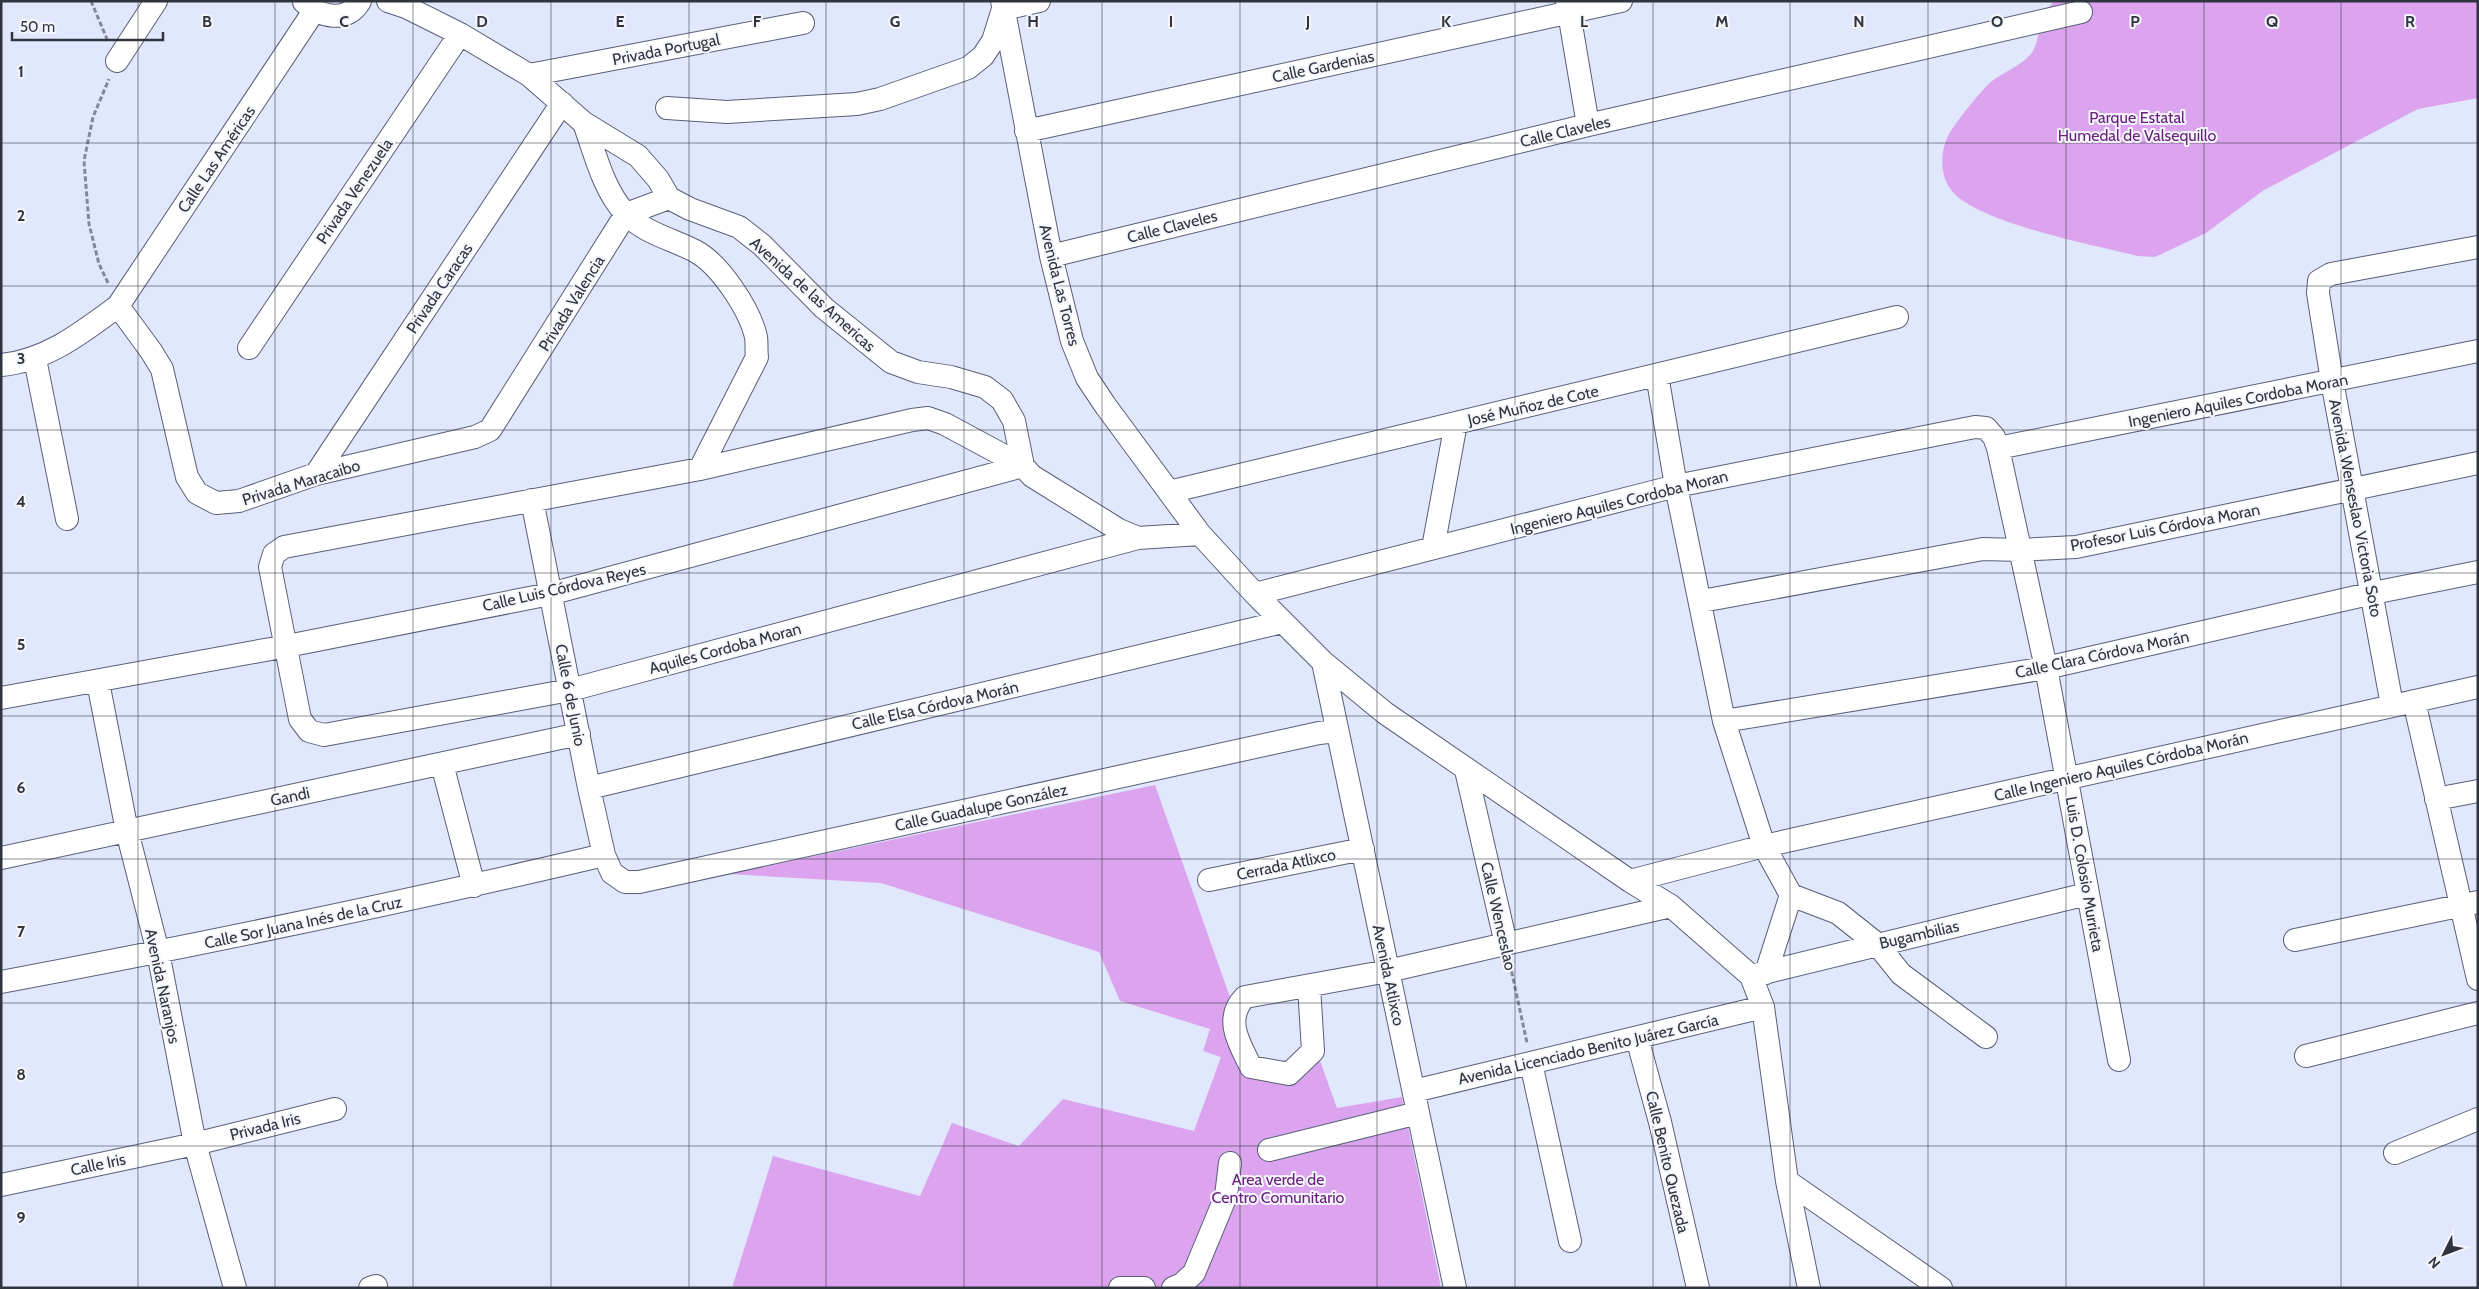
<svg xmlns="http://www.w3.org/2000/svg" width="2479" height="1289" viewBox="0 0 2479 1289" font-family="Cabin,sans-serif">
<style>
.green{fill:#dca4ee}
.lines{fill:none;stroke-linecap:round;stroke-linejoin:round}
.minor-casing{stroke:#585f77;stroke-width:24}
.path{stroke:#848999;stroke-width:3;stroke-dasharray:5 2.5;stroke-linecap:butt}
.minor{stroke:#fff;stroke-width:22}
.grid{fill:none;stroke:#30343f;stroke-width:1;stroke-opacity:0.55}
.labels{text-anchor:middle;stroke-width:4;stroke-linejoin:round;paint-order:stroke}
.street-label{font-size:16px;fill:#30343f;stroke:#f4f6fb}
.park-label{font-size:16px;fill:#68207c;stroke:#f4f6fb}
.grid-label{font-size:16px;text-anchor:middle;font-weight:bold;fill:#30343f;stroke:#f4f6fb;stroke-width:4;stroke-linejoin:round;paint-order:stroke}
</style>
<rect width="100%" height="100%" fill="#e1e8fe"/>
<path class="green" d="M2055,1H2478V98L2418,109L2264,190L2206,233L2155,257L2137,256C2094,245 1978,223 1952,191C1939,176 1940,151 1949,134C1956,122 1982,89 1992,81C2004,72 2020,66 2030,55C2042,42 2036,15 2055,1Z
M1155,785L1254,1065L1318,1055L1337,1108L1402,1097L1441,1288H732L773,1156L920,1196L952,1123L1019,1146L1063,1099L1194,1131L1221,1057L1203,1051L1210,1029L1120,1001L1099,952L881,883L728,874Z"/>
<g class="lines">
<defs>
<path id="minor" d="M388,1L406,7L460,34L529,75L584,123L638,156L658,179L669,198L690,209L739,227L762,245L824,308L891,362L918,372L951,377L985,387L1002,400L1014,421L1023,466L1032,476L1119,530L1138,538
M1002,1L1051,256L1072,341L1087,378L1105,405L1200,534L1255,594L1323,662L1385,713L1630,881L1671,906L1751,976L1763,1007L1787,1181L1809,1288
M1567,1L1588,125
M304,2C320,17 347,24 360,1
M117,61L156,1
M529,75L803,23
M667,108L727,112L857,104L880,99L968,68L983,56L993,41L1003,9L1039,1
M584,123C595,153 603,189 625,213C644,233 672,239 695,251C720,264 750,310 756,337C757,343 756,351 757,357L700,469
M1026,131L1621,1
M1051,256L1588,125L2081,12
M118,306L151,351L162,369L187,477L197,493L216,503L239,501L316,474L475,437L490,430L626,214L669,198
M249,348L460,34
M35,359L67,519
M1,365C46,361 83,332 118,306L314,11
M1657,375L1676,486L1724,721L1764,846L1791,895L1766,973
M1998,448L2478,351
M1023,466L945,424L928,418L912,420L700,469L284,547L274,554L270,567L300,719L309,731L324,735L570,690L1138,538L1200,534
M316,474L562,103
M1169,492L1897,317
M532,500L589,788L604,855L612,873L625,882H639L1319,733L1337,731
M1433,548L1456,423
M1255,594L1676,486L1975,427L1986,428L1994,437L1998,448L2046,668L2119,1060
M1702,601L1983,549L2020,550L2076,547L2478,463
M1323,662L1455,1288
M98,682L127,831L158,952L195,1144L235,1288
M1,698L287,646L550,594L1023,466
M2414,701L2478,979
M2392,705L2332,381L2318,293L2319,281L2331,274L2478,247
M1724,721L2046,668L2373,593L2478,572
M442,764L474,886
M1466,770L1506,944
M589,788L1282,622
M2436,799L2478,791
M1,858L579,734
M1209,880L1363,849
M1630,881L1764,846L2478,687
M1791,895L1838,913L1877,944L1901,974L1986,1037
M2295,940L2478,902
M1755,975L2087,894
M1,982C203,944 404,902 604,855
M1309,986L1313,1051L1289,1074L1251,1067C1240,1045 1223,1019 1245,997L1388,971L1671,906
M1637,1038L1660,1122L1698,1288
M2306,1056L2478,1013
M1531,1063L1570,1241
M1414,1091L1763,1007
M1269,1150L1418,1113
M2395,1153L2478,1119
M1787,1181L1941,1288
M1,1185L195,1144L335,1109
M370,1288L376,1286
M1120,1288H1144
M1173,1288L1182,1284L1194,1273L1226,1196L1230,1163"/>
</defs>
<use href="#minor" class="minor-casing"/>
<path class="path" d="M91,1L107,39
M108,283L99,264L89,224L84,161L93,117L109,79
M1510,964L1527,1043"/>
<use href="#minor" class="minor"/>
</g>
<path class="grid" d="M138,1V1288M275,1V1288M413,1V1288M551,1V1288M689,1V1288M826,1V1288M964,1V1288M1102,1V1288M1240,1V1288M1377,1V1288M1515,1V1288M1653,1V1288M1790,1V1288M1928,1V1288M2066,1V1288M2204,1V1288M2341,1V1288M1,143H2478M1,286H2478M1,430H2478M1,573H2478M1,716H2478M1,859H2478M1,1003H2478M1,1146H2478"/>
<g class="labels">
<g class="street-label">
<text transform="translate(666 49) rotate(-11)" y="6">Privada Portugal</text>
<text transform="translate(1323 66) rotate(-12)" y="6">Calle Gardenias</text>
<text transform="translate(1565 131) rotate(-13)" y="6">Calle Claveles</text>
<text transform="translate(216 159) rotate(-56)" y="6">Calle Las Américas</text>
<text transform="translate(354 191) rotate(-56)" y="6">Privada Venezuela</text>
<text transform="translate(1172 226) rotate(-14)" y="6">Calle Claveles</text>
<text transform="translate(1060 285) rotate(76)" y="6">Avenida Las Torres</text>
<text transform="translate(439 288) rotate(-56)" y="6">Privada Caracas</text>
<text transform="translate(813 294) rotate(42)" y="6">Avenida de las Americas</text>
<text transform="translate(571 303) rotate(-58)" y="6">Privada Valencia</text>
<text transform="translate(2238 400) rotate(-11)" y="6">Ingeniero Aquiles Cordoba Moran</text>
<text transform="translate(1533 405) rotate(-13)" y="6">José Muñoz de Cote</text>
<text transform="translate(301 482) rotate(-17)" y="6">Privada Maracaibo</text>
<text transform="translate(1619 502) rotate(-14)" y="6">Ingeniero Aquiles Cordoba Moran</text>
<text transform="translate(2356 508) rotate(79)" y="6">Avenida Wenseslao Victoria Soto</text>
<text transform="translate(2165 527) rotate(-11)" y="6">Profesor Luis Córdova Moran</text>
<text transform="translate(564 587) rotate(-13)" y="6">Calle Luis Córdova Reyes</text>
<text transform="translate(725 648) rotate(-15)" y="6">Aquiles Cordoba Moran</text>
<text transform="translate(2102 654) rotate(-12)" y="6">Calle Clara Córdova Morán</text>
<text transform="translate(571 695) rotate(79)" y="6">Calle 6 de Junio</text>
<text transform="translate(935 705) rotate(-13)" y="6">Calle Elsa Córdova Morán</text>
<text transform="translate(2121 766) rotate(-13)" y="6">Calle Ingeniero Aquiles Córdoba Morán</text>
<text transform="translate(290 796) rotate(-12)" y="6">Gandi</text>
<text transform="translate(981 807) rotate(-12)" y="6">Calle Guadalupe González</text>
<text transform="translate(1286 864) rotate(-12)" y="6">Cerrada Atlixco</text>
<text transform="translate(2085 874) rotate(80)" y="6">Luis D. Colosio Murrieta</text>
<text transform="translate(1499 916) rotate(77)" y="6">Calle Wenceslao</text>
<text transform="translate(303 922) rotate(-12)" y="6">Calle Sor Juana Inés de la Cruz</text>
<text transform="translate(1919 934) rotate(-13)" y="6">Bugambilias</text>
<text transform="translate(1389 975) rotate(78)" y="6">Avenida Atlixco</text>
<text transform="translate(163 986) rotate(78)" y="6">Avenida Naranjos</text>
<text transform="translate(1588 1049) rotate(-13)" y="6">Avenida Licenciado Benito Juárez García</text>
<text transform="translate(265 1126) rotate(-14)" y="6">Privada Iris</text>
<text transform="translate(1668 1162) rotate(77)" y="6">Calle Benito Quezada</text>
<text transform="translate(98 1164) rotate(-12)" y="6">Calle Iris</text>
</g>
<g class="park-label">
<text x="2137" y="123">Parque Estatal<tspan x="2137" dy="18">Humedal de Valsequillo</tspan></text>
<text x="1278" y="1185">Area verde de<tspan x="1278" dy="18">Centro Comunitario</tspan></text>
</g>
</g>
<g class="grid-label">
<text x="207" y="27">B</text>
<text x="344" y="27">C</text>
<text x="482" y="27">D</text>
<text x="620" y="27">E</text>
<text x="757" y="27">F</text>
<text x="895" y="27">G</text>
<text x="1033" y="27">H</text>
<text x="1171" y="27">I</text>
<text x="1308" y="27">J</text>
<text x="1446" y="27">K</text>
<text x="1584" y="27">L</text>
<text x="1722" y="27">M</text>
<text x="1859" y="27">N</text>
<text x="1997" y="27">O</text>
<text x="2135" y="27">P</text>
<text x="2272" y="27">Q</text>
<text x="2410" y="27">R</text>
<text x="21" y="77">1</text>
<text x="21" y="221">2</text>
<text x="21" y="364">3</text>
<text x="21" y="507">4</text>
<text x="21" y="650">5</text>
<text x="21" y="793">6</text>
<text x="21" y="937">7</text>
<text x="21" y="1080">8</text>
<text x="21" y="1223">9</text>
</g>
<rect width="2479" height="1289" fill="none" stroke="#30343f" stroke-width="5"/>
<g transform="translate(2444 1254) rotate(228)" stroke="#f4f6fb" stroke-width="4" paint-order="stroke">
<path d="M0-4L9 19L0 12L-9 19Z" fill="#30343f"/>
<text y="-8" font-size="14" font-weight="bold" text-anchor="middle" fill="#30343f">N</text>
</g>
<path d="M12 32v8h151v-8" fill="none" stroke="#30343f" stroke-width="2.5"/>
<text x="20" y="32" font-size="15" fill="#30343f" stroke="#f4f6fb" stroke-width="4" paint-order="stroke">50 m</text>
</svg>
